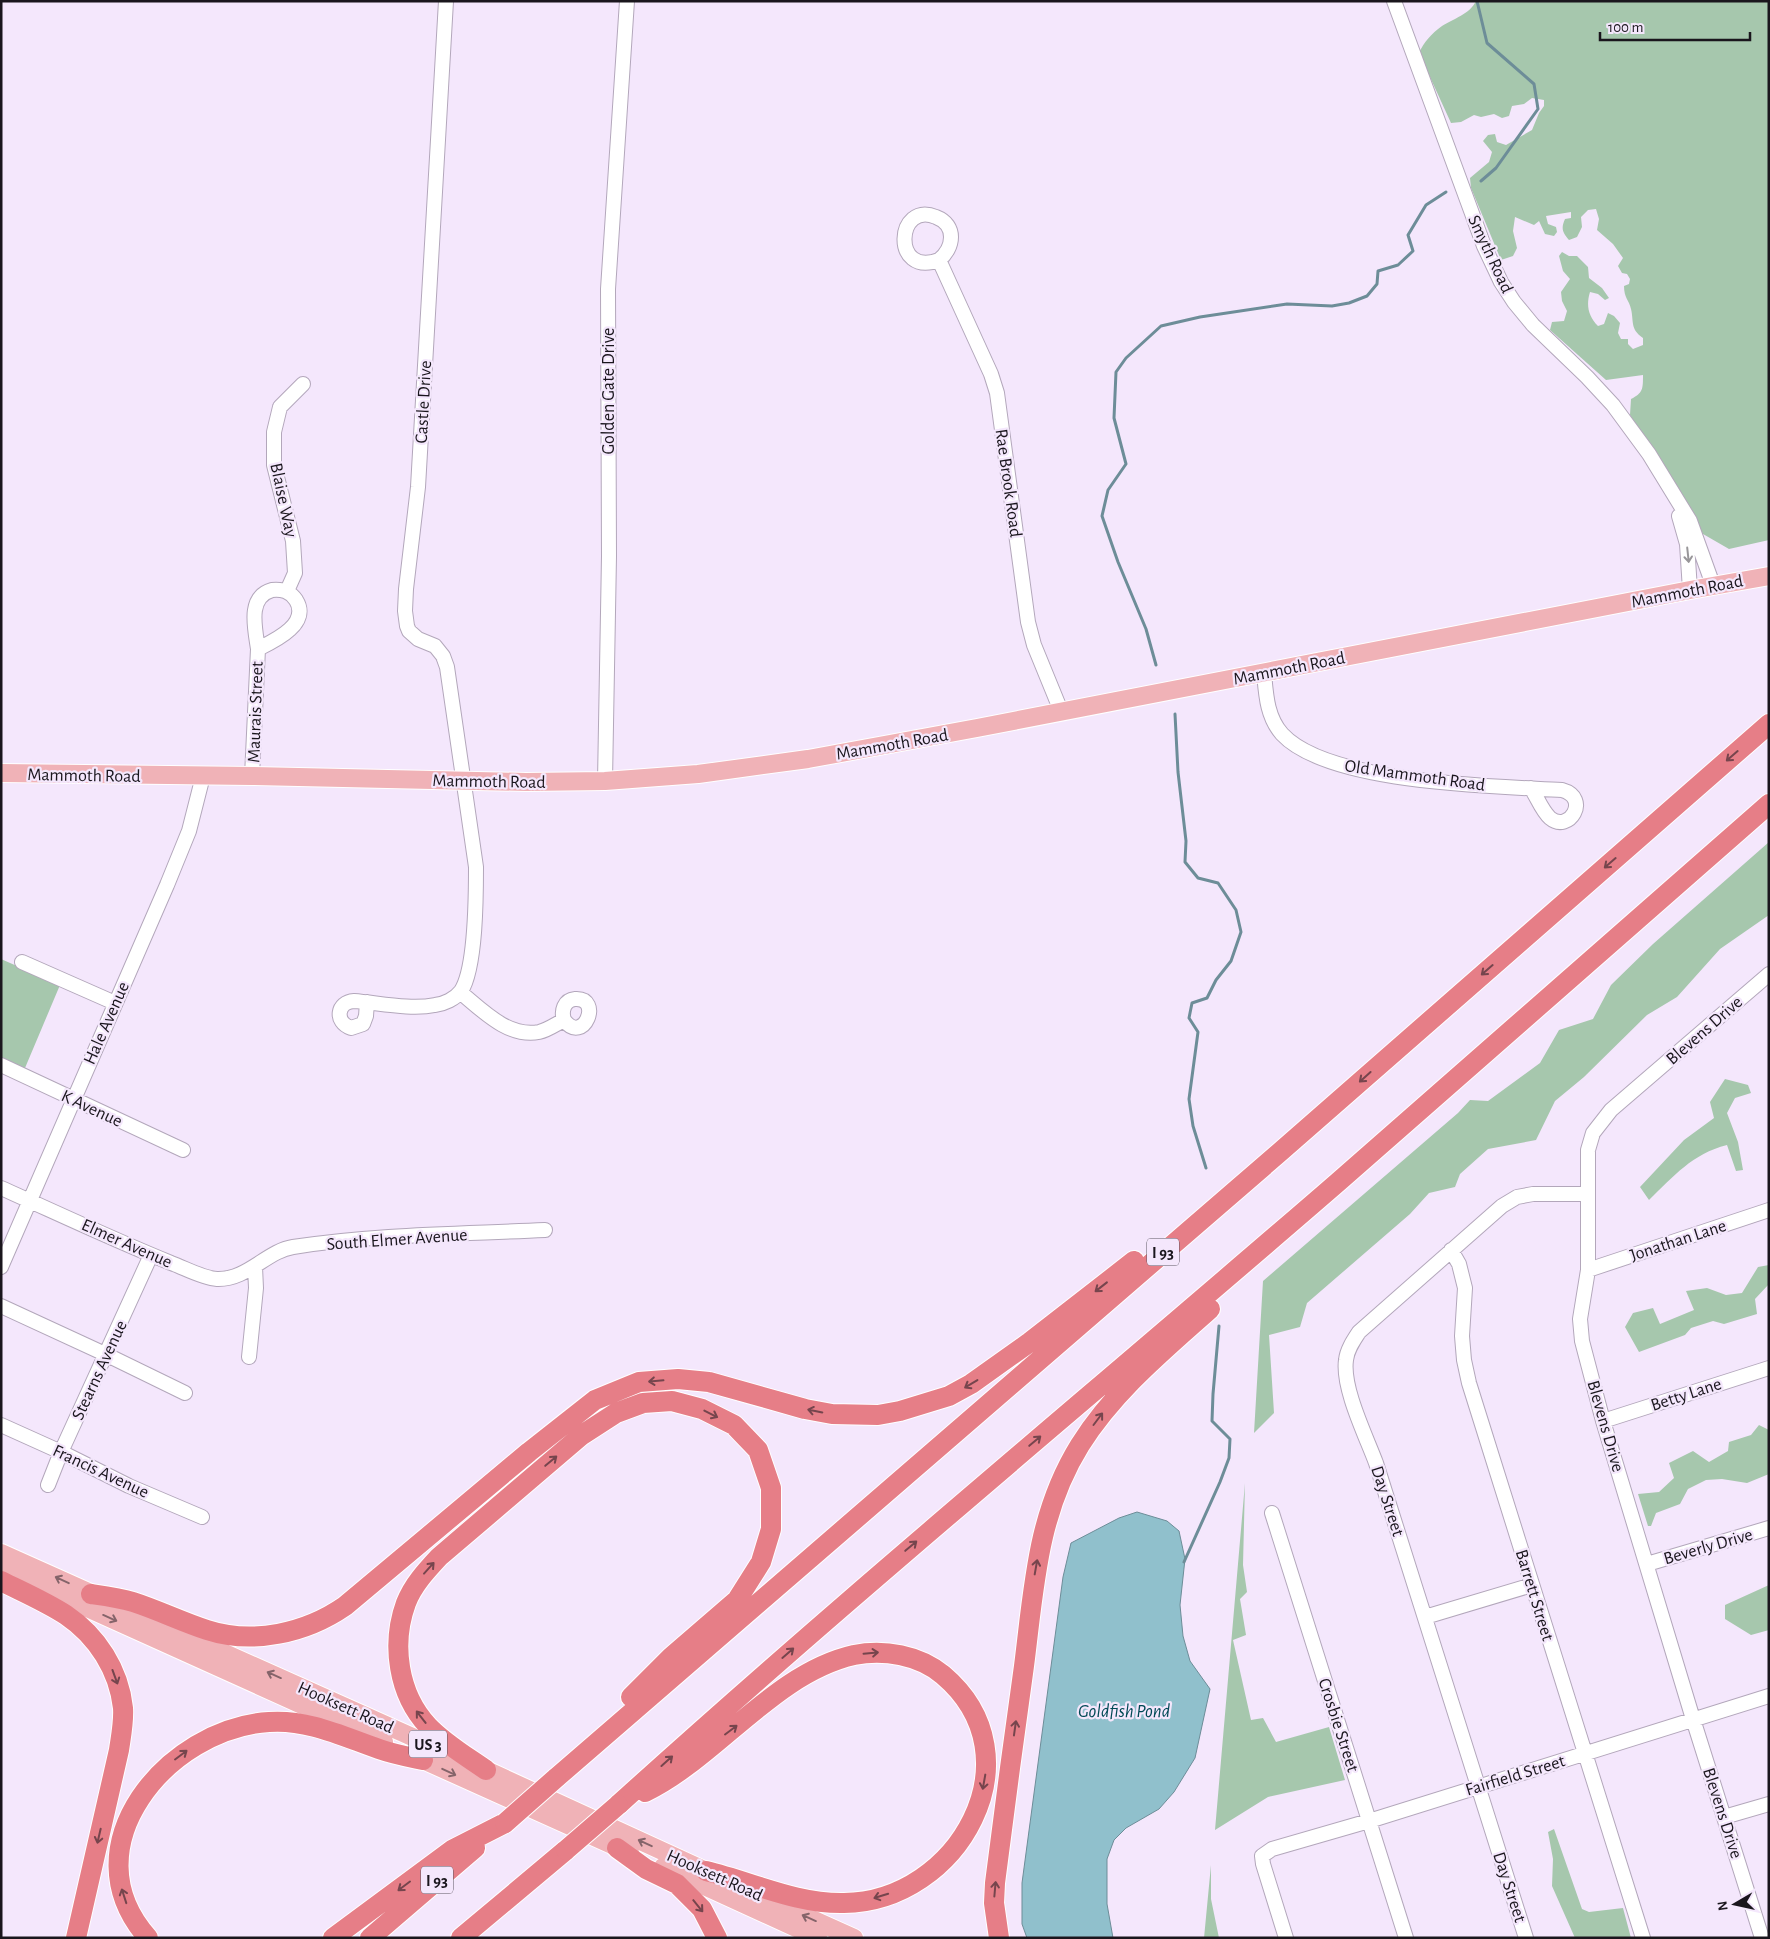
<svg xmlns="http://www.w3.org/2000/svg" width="1770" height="1939" viewBox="0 0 1770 1939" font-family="'Alegreya Sans',sans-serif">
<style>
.green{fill:#a6c7ad}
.water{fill:#90c0cc;stroke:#6d8d98}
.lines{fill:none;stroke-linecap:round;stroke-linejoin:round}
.stream{stroke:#6d8d98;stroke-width:3}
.minor-casing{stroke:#b3a7bb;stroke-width:16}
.major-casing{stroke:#fff;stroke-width:20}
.highway-casing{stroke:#fff;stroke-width:22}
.minor{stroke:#fff;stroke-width:14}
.major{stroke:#f0b2b7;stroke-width:18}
.highway{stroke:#e67e87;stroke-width:20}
.highway-bridge-casing{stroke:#fff;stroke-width:22;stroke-linecap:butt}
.highway-bridge{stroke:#e67e87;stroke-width:20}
.oneway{stroke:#989699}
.oneway2{stroke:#76454d}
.oneway3{stroke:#85646a}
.labels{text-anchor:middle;stroke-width:4.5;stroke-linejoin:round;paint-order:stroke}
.shield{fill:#f4e7fc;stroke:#5b5560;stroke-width:1}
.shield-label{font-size:16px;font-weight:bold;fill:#1a161d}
.street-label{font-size:18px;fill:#1a161d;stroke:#f4e7fc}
.water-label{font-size:19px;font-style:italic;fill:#004955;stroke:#f4e7fc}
</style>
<rect width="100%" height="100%" fill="#f4e7fc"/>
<path class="green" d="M1476,1H1769V540L1729,549L1703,534L1630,415L1631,399C1643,393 1643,389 1643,375L1606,380L1550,330L1552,322L1564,321L1567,311L1562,301L1561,292L1570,279L1563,271L1559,256L1562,252L1569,256H1577L1588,267L1589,278L1602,288L1609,298L1605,300L1598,294L1590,292C1586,305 1588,316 1598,326L1604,324L1608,313L1614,316L1620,323L1618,333L1621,339H1628V344L1633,349L1643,345V338C1630,329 1634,322 1631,309C1629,300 1624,298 1624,286L1629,284L1630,279L1627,274L1622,273L1618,266L1623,258L1613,244L1597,230L1599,219L1596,209L1588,210L1581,217L1582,227L1577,237L1569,240C1562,232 1561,228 1565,219L1571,218V212L1546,216L1548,224L1556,227L1557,232L1554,236L1545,234L1539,221L1534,225L1515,217L1513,231L1517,248L1513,256L1501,260L1471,188L1470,178L1489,162L1492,152L1483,141L1488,135L1495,134L1497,142L1506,145L1532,130L1539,113L1544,106V100L1532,98L1524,104L1512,106L1509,116L1502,118L1494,114L1481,117L1474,115L1461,122L1451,123L1419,53C1424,42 1431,34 1442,26C1453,19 1470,14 1476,1Z
M1769,842V915L1720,949L1677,997L1647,1015L1584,1077L1555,1101L1536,1140L1488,1149L1460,1174L1455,1187L1429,1193L1410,1214L1307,1303L1300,1327L1269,1335L1274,1413L1254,1433L1263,1281L1458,1113L1470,1100L1488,1101L1540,1063L1559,1030L1593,1019L1611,985L1653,944Z
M1,959L60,985L25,1068L1,1058Z
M1725,1079L1748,1085L1751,1093L1735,1098L1727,1113L1738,1142L1743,1170L1736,1171L1727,1145C1692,1154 1674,1176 1649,1200L1640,1187L1684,1140L1714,1118L1710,1102Z
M1769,1265V1284L1755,1299L1757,1314L1724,1324L1713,1321L1691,1328L1685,1335L1639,1352L1625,1327L1633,1313L1653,1308L1660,1324L1694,1310L1686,1291L1707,1288L1726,1295L1742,1293L1758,1267Z
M1759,1425L1769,1430V1474L1747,1483L1722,1479L1706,1480L1688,1489L1680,1504L1656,1513L1651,1526H1648L1638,1494L1659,1492L1674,1478L1669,1463L1693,1451L1709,1462L1728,1451L1729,1442L1751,1435Z
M1245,1483L1243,1565L1247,1592L1240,1599L1246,1635L1233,1640L1251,1720L1263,1718L1276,1742L1329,1727L1345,1780L1268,1797L1215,1830Z
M1769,1585V1630L1751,1635L1725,1619V1605Z
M1554,1829L1582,1909L1589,1912L1623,1908L1631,1938H1575L1552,1886L1553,1859L1548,1832Z
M1211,1865V1899L1219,1938H1204Z"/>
<path class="water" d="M1137,1512L1167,1521L1179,1531L1185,1559L1180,1605L1183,1636L1190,1661L1210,1689L1195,1758L1174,1792L1159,1809L1126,1828L1114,1840L1107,1859V1904L1113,1938H1027L1022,1924V1883L1063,1577L1071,1543L1119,1518Z"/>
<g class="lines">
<path class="stream" d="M1477,1L1487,43L1534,84L1538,109L1496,168L1481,181
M1156,665L1146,629L1118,562L1102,516L1108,490L1126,464L1114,418L1116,372L1126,358L1161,326L1200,317L1287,304L1332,306L1349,303L1367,296L1377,284L1378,271L1398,265L1413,251L1408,235L1426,205L1446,192
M1175,714L1178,772L1186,841L1185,862L1198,878L1218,883L1236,910L1241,932L1231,961L1216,980L1207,998L1192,1003L1189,1018L1198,1032L1189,1099L1193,1126L1206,1168
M1184,1562L1220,1482L1229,1458L1230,1439L1212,1421L1213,1394L1219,1326"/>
<defs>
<path id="minor" d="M1394,1L1484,246L1501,282L1514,302L1533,325L1587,377L1613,405L1649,454L1690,521L1713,585
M939,260C954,248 957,225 936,217C896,200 891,278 939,260L991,374L997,393L1028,622L1034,645L1061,711
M280,407L303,384L280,407L274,432V465L293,541L295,573L287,591
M1679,516L1687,544L1690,590
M272,590C282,589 290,591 296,600C311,624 274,641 258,649C255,628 247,597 272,590Z
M1264,673C1266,695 1267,717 1282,734C1328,784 1495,786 1562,790C1591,798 1569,834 1550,818C1542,811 1537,797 1531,788
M252,776L258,649
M605,781L609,556L608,289L627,1
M22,962L115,1003
M460,992C482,1010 508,1038 539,1032C548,1030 556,1024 564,1020C584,1046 603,997 575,999C564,1000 561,1011 564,1020
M367,1002L366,1016L363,1024L351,1028C334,1022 337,1002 354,1001C379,1003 411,1010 435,1005C444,1004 455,999 461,991C476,968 476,895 476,867L447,667L443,656L435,646L418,639L409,631L407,626L405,611L406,589L418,487L446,1
M1,1065L183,1150
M1,1188C57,1213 114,1240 171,1263C185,1268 202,1278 217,1279C247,1280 267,1251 293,1247C376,1234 462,1234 545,1230
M1451,1250L1459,1264L1465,1288L1462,1336L1464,1360L1469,1383L1643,1938
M1,1267L167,885L189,831L203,776
M1588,1270L1769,1210
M1,1306L105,1354L185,1393
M249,1357L256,1288L255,1267
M1603,1421L1769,1368
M1,1425L61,1452L129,1486L202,1517
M48,1485L61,1452L151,1255
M1272,1513L1406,1938
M1647,1564L1769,1528
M1425,1617L1532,1585
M1724,1817L1769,1804
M1286,1938L1263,1864L1262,1856L1272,1849L1369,1821L1769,1696
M1526,1938L1376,1463C1366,1436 1342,1388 1346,1360C1347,1350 1353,1341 1359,1332L1502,1206L1517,1197L1533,1194H1587
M1762,1938L1693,1719L1603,1421L1582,1341L1580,1319L1588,1270V1150L1593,1133L1611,1110L1769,974"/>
<path id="major" d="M1,773L252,776L526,782L605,781L698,774L808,759L977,728L1690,590L1769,576
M1,1553L486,1770L719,1877
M1,1569L384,1742
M412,1755L630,1853
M663,1867L818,1938
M754,1893L854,1938"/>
<path id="highway" d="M1,1581C23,1592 46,1602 66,1615C97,1636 119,1670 123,1708C124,1722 121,1736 119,1750L76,1938
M91,1594C105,1596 120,1598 133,1602C158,1610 182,1622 207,1630C253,1645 306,1633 345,1606L529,1452L595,1400L639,1382L678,1379L709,1382L805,1409L832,1414L878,1415L900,1411L949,1396L971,1384L1030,1342L1134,1261
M486,1770C466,1756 444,1743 428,1726C398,1694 391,1644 406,1603C413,1585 426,1571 439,1557L582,1435L616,1413L643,1403L672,1401L702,1409L734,1425L758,1450L771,1488V1529L761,1562L737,1600L671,1657L631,1697
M556,1778L1280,1152L1769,724
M645,1792C717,1757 774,1673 854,1655C884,1649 919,1655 943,1675C1040,1757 958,1902 844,1903C796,1904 752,1882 706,1871
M618,1805C853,1592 1097,1391 1337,1183C1481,1058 1625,931 1769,804
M617,1848L646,1869L677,1884L702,1909L717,1938
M148,1938C67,1847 168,1728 269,1722C308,1719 344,1737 379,1749C393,1754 409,1757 423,1760
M333,1938L452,1850L505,1823
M370,1938L475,1848
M461,1938L566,1850
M999,1938L994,1903L995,1883C1004,1811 1014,1738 1024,1666C1034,1588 1037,1514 1080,1445C1114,1391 1163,1351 1210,1309"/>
</defs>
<use href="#minor" class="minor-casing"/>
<use href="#major" class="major-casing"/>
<use href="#highway" class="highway-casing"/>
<use href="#minor" class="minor"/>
<use href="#major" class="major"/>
<use href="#highway" class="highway"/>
<defs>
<path id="highway-bridge" d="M505,1823L556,1778
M566,1850L618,1805"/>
</defs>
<use href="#highway-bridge" class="highway-bridge-casing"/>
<use href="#highway-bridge" class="highway-bridge"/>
</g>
<defs><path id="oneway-shaft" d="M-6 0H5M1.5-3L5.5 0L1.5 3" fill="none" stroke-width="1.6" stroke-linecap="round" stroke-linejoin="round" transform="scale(1.25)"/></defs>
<use class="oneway" href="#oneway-shaft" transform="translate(1688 555) rotate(84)"/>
<g class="oneway2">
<use href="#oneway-shaft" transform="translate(1732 756) rotate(139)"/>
<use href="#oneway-shaft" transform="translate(1610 863) rotate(139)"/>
<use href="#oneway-shaft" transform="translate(1487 970) rotate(139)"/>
<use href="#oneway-shaft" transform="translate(1365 1077) rotate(138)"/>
<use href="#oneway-shaft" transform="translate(1101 1287) rotate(142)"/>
<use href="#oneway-shaft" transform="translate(656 1381) rotate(175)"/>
<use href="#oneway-shaft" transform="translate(971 1384) rotate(149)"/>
<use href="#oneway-shaft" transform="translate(815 1411) rotate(-169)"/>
<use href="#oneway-shaft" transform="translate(711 1414) rotate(27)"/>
<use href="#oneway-shaft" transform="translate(1098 1419) rotate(-53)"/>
<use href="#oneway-shaft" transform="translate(1035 1441) rotate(-40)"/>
<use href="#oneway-shaft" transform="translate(551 1461) rotate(-40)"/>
<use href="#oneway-shaft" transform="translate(911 1546) rotate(-40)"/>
<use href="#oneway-shaft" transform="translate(1036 1567) rotate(-80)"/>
<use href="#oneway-shaft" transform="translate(429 1568) rotate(-48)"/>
<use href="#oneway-shaft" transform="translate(788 1653) rotate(-41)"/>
<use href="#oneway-shaft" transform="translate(871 1653) rotate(-5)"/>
<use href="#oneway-shaft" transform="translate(115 1677) rotate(70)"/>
<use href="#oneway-shaft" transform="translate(421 1717) rotate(-128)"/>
<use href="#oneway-shaft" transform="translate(1015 1728) rotate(-82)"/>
<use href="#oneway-shaft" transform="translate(731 1730) rotate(-37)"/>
<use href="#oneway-shaft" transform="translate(181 1755) rotate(-37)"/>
<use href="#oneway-shaft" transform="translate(667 1761) rotate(-42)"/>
<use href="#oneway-shaft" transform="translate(984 1782) rotate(100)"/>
<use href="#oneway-shaft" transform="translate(99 1836) rotate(103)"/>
<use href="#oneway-shaft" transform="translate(404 1886) rotate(143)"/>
<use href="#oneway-shaft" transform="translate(995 1889) rotate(-85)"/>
<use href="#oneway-shaft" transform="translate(124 1896) rotate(-108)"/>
<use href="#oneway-shaft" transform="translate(881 1896) rotate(163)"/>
<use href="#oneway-shaft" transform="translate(698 1906) rotate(51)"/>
</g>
<g class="oneway3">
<use href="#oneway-shaft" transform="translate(62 1580) rotate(-155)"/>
<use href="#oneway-shaft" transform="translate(110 1618) rotate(24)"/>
<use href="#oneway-shaft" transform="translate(274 1675) rotate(-156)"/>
<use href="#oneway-shaft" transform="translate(449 1772) rotate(25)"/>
<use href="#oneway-shaft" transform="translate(645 1843) rotate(-155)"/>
<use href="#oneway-shaft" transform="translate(809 1918) rotate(-156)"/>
</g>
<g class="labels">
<g class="shield">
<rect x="1147" y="1238.5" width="32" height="27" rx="4"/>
<rect x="409" y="1730.5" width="38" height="27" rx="4"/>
<rect x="421" y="1866.5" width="32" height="27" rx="4"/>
</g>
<g class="shield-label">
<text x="1163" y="1258">I 93</text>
<text x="428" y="1750">US 3</text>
<text x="437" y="1886">I 93</text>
</g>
<g class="street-label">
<text transform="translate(1491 254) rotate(65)" y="6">Smyth Road</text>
<text transform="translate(608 391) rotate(-90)" y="6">Golden Gate Drive</text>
<text transform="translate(423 402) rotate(-87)" y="6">Castle Drive</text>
<text transform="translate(1009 483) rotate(82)" y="6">Rae Brook Road</text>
<text transform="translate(284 500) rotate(78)" y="6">Blaise Way</text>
<text transform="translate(1687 591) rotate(-11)" y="6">Mammoth Road</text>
<text transform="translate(1289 668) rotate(-11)" y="6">Mammoth Road</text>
<text transform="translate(255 712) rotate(-88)" y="6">Maurais Street</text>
<text transform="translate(892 744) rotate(-10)" y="6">Mammoth Road</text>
<text transform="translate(84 775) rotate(1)" y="6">Mammoth Road</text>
<text transform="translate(1415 775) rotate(8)" y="6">Old Mammoth Road</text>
<text transform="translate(489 781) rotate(1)" y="6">Mammoth Road</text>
<text transform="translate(106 1023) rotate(-66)" y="6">Hale Avenue</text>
<text transform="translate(1704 1030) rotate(-41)" y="6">Blevens Drive</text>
<text transform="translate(92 1108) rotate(25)" y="6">K Avenue</text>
<text transform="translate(397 1239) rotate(-4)" y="6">South Elmer Avenue</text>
<text transform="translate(1678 1240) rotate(-18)" y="6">Jonathan Lane</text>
<text transform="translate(127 1243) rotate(24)" y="6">Elmer Avenue</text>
<text transform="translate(99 1370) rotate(-65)" y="6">Stearns Avenue</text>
<text transform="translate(1686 1394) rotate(-18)" y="6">Betty Lane</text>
<text transform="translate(1606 1426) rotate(74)" y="6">Blevens Drive</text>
<text transform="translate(101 1471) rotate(25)" y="6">Francis Avenue</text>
<text transform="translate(1388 1501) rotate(72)" y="6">Day Street</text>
<text transform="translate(1708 1546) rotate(-16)" y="6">Beverly Drive</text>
<text transform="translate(1535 1595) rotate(73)" y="6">Barrett Street</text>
<text transform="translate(346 1707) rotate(24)" y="6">Hooksett Road</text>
<text transform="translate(1339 1725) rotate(72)" y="6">Crosbie Street</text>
<text transform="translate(1515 1775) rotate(-17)" y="6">Fairfield Street</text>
<text transform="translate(1723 1813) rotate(72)" y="6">Blevens Drive</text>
<text transform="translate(715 1875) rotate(24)" y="6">Hooksett Road</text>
<text transform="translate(1510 1887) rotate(72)" y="6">Day Street</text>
</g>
<g class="water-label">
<text x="1124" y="1717">Goldfish Pond</text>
</g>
</g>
<rect width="1770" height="1939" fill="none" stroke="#1a161d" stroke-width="5"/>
<g transform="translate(1735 1904) rotate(261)" stroke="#f4e7fc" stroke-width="4" paint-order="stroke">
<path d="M0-4L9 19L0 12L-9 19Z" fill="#1a161d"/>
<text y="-8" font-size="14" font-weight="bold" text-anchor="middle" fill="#1a161d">N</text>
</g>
<path d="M1600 32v8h150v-8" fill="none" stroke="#1a161d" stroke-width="2.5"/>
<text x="1608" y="32" font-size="15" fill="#1a161d" stroke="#f4e7fc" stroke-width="4" paint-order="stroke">100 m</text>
</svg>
